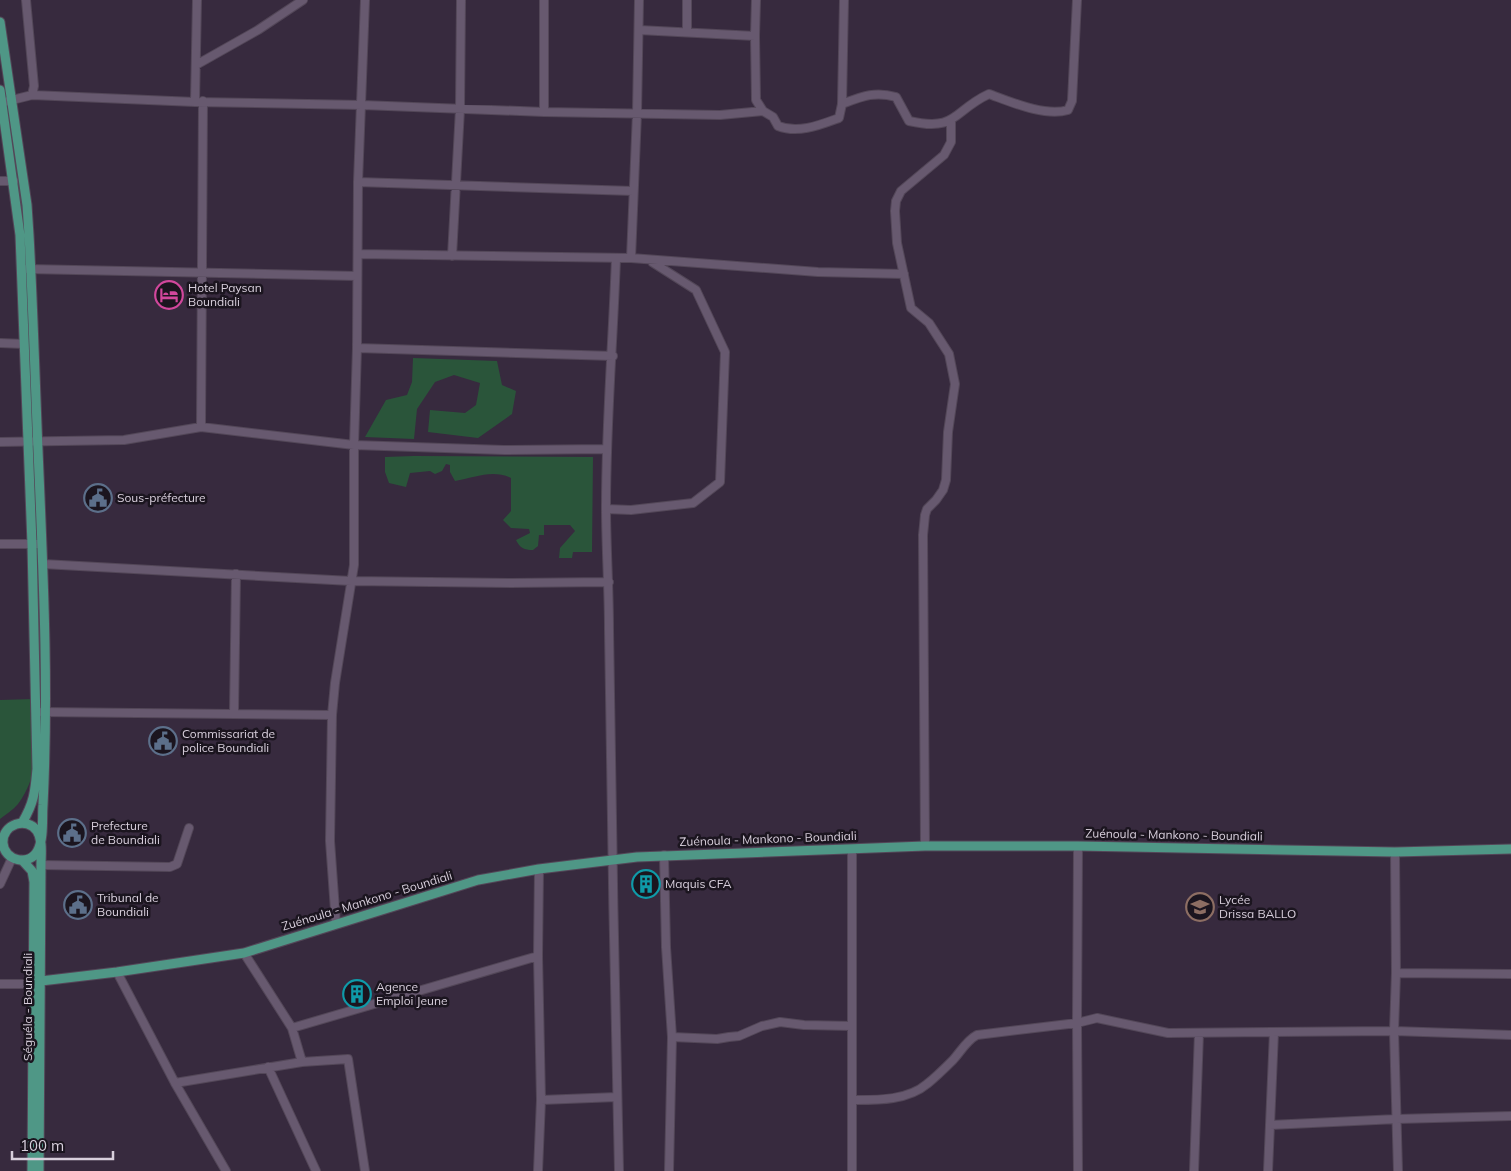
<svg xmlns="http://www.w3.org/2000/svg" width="1511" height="1171" viewBox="0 0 1511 1171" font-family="Mulish,sans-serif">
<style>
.green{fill:#2a553a}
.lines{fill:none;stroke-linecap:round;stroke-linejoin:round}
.minor-casing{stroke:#534758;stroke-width:10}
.major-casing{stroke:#534758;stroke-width:11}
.minor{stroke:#67596f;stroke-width:8}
.major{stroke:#4f9786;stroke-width:9}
.labels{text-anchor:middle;stroke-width:5;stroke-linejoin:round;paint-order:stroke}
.poi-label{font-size:12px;fill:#d8cfdc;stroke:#1b151f;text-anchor:start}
.street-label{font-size:12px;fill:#d8cfdc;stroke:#1b151f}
</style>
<rect width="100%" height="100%" fill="#372a3e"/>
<path class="green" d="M413,358L497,361L502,385L516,391L512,414L478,438L428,432L430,410L465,413L476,405L480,383L454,375L435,382L417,409L414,439L365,437L386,400L407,395L412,382Z
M414,456L593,457L592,552H573L572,558H559L560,548L575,531L570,525H544V535H539L538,546L533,550C524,550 520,548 516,540L530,533L529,529L511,528L503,520L511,511V478C492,469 474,478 455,481L450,472V465L446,464L442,471L435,474L430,471L410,473L406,487L389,483L385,472V457Z
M35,699C35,737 42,772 18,804C13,810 6,814 0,819V700Z"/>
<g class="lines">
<defs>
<path id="minor" d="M756,0L755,36L756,100L763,111
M639,30L755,36
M687,32V0
M196,65L258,30L303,0
M32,95L195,102L362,105L544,112L720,115L763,111L773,117L778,126C798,134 820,125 839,118L842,104L844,0
M195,102L197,0
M0,103L32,95L34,86L26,0
M842,104C863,96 875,91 896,97L909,121C958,132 952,111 989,94C1011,102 1045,117 1068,110L1072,101L1077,0
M544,112V0
M0,181H14
M358,182L633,191
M358,254L631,258L818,272L904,274
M452,256L460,109L461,0
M616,258C613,341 606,423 606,506C606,547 609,588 609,630C611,810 615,991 619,1171
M631,258L637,113L639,0
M27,269L357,276
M0,343L24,344
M357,348L613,356
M201,427L203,101
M0,442L124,440L201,427L354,445L504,450L607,449
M606,509L631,510L693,503L720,482L725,352L696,290L652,262
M0,544H42
M43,564L351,581L510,583L609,582
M41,712L332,715
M234,713L236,574
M925,846L923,535L925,515L927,509L936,500L943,490L946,480L948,432L955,384L949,354L929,323L911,308L897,243L895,211L896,201L901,191L944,155L951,142V121
M1395,852L1396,973L1394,1031L1398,1171
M664,855L666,947L672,1037L669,1171
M41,865L170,867L177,864L189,828
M0,884L12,858
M336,924L330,841L332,715L335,683L354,565V445L357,348L358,182L365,0
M244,953L292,1028L538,956
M117,972L175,1083L226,1171
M1396,973L1511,974
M0,984H30L38,982
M292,1028L302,1062
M672,1037L717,1039L729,1037L739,1036L762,1026L780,1022L804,1025L852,1026
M268,1067L316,1171
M175,1083L302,1062L348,1059L365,1171
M541,1100L617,1097
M852,1100C876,1100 907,1101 927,1084C936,1077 945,1068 953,1060C961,1051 967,1040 977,1035L1077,1023L1097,1018L1168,1033L1394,1031L1511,1035
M1270,1125L1397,1119L1511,1116
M538,1171L541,1100L538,956L539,869
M852,1171V849
M1078,1171L1077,1023L1078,846
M1194,1171L1199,1033
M1268,1171L1274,1032"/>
<path id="major" d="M0,22L27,205L29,235C33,307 35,379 38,450C43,569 49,687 43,805C42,818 44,838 38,850C30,867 4,861 3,843C2,824 27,816 37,831C43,840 41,855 41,865L39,1171
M0,90L20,235L32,544L37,769C35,792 34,803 22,823
M22,860L32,871L34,882L32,1171
M41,981L117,972L244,953L478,880L539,869L637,857L925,846H1078L1395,852L1511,849"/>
</defs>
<use href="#minor" class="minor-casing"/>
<use href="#major" class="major-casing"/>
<use href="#minor" class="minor"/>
<use href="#major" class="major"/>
</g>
<defs>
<symbol id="hotel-ring" viewBox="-11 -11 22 22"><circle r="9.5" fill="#1b151f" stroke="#d1479c" stroke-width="1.5"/><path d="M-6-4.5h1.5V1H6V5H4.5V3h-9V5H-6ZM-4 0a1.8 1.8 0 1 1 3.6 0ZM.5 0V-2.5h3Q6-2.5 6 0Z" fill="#d1479c"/></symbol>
<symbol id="civic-ring" viewBox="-11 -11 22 22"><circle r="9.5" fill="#1b151f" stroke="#5c6f8a" stroke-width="1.5"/><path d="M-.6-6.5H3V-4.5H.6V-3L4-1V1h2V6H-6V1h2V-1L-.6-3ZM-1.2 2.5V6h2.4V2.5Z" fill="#5c6f8a"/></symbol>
<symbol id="building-ring" viewBox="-11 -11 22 22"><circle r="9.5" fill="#1b151f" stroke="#0f9aa8" stroke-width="1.5"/><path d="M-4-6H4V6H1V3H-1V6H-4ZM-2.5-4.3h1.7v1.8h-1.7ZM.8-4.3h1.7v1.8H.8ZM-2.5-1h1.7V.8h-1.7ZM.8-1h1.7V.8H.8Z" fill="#0f9aa8"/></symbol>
<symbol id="school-ring" viewBox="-11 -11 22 22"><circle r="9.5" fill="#1b151f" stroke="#8d6e63" stroke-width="1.5"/><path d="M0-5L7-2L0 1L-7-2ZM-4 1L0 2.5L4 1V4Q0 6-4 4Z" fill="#8d6e63"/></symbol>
</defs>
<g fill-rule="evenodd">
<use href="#hotel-ring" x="153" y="279" width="32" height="32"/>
<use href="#civic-ring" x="82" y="482" width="32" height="32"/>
<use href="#civic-ring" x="147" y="725" width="32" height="32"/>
<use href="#civic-ring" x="56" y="817" width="32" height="32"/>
<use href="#building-ring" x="630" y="868" width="32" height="32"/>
<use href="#civic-ring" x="62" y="889" width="32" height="32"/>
<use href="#school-ring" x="1184" y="891" width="32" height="32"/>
<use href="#building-ring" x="341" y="978" width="32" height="32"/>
</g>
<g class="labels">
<g class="poi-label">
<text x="188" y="292">Hotel Paysan<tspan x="188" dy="14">Boundiali</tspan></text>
<text x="117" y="502">Sous-préfecture</text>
<text x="182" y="738">Commissariat de<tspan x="182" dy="14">police Boundiali</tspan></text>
<text x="91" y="830">Prefecture<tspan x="91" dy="14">de Boundiali</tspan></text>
<text x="665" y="888">Maquis CFA</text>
<text x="97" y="902">Tribunal de<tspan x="97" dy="14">Boundiali</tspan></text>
<text x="1219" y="904">Lycée<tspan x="1219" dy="14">Drissa BALLO</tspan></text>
<text x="376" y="991">Agence<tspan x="376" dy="14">Emploi Jeune</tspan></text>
</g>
<g class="street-label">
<text transform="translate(1174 835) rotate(1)" y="4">Zuénoula - Mankono - Boundiali</text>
<text transform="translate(768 839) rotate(-2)" y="4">Zuénoula - Mankono - Boundiali</text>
<text transform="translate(367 901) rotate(-17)" y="4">Zuénoula - Mankono - Boundiali</text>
<text transform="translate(28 1007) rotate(-90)" y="4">Séguéla - Boundiali</text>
</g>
</g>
<path d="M12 1151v8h101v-8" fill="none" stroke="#d8cfdc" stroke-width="2.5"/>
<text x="20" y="1151" font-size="15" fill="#d8cfdc" stroke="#1b151f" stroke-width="4" paint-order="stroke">100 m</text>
</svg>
